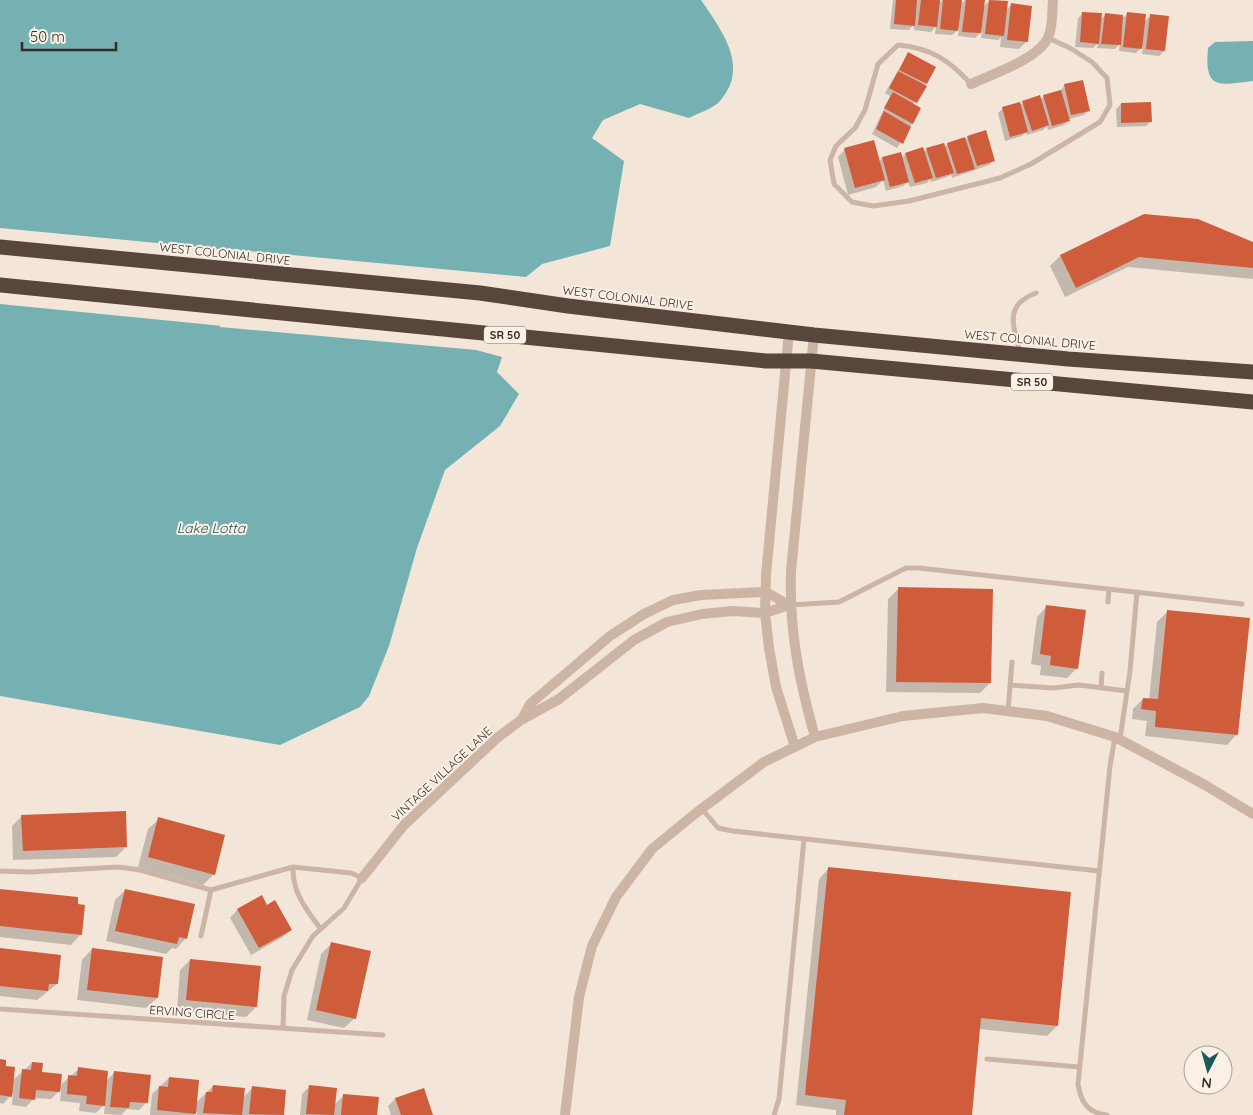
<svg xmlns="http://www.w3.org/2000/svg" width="1253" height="1115" viewBox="0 0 1253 1115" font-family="Quicksand,sans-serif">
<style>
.water{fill:#75b1b2}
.pier{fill:#f3e6d9}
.shadow{fill:#0003}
.building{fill:#cf5c3b}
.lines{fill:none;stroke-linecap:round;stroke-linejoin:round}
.lane{stroke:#ccb5a4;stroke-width:5}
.street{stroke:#ccb5a4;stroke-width:10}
.highway{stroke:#58453c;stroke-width:15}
.labels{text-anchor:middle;stroke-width:4;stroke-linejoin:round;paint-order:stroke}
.shield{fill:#fbf0e5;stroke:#72665f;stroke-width:1}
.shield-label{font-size:11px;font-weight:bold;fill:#372b26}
.street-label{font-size:12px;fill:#372b26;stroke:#fbf0e5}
.water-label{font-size:14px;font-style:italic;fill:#19585b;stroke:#fbf0e5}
</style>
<rect width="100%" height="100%" fill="#f3e6d9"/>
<path class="water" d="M0,0H701C722,31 750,67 720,101C713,109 698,113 689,118L640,104L603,120L592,138L624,161L610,246L542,264L526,277L228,249L220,327L476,350L502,357L497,372L519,394L500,426L445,470L417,548L389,646L369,696L360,707L280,745L0,696Z
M1253,41V81C1219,85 1204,91 1208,48L1215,42Z"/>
<path class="pier" d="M0,228L230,250L223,326L0,304Z"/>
<path class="shadow" d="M893,0H916V2L918,0H938V4L942,0H960V5L965,0H980L983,7L990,0L1006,11L1011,5L1027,41L1019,49L1000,47L1001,37L998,40L981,38L982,31L975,38L958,36L959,29L952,35L935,34L936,26L931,32L914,30V24L909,30L890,29Z
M1083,13L1100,20L1105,15L1124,17L1128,13L1144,22L1151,15L1164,51L1159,56L1142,54L1143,46L1136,53L1119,51L1120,44L1115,49L1097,48L1098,43L1093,48L1075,47L1078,18Z
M908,54L926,83L913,105L912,124L897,148L872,134L890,96L885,93Z
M1082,81L1089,110L1084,115L1069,119L1064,125L1048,130L1047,126L1043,130L1027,135L1026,132L1022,136L1005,141L998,113L1003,108L1040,100L1044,96L1060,91L1064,86Z
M1121,104L1151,121L1146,126L1117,127L1116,109Z
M968,137L994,160L989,165L952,178L951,174L947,177L931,182L930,179L927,183L910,187L908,182L903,186L886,191L883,180L876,187L848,195L838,157L845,149L879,162L882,158H901L906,154L944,147L948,144L964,141Z
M1144,215L1253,243V279L1128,267L1065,297L1050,266L1060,256Z
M898,589L990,683L980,693L886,692L888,599Z
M1047,606L1077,668L1067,678L1040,675L1041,666L1031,664L1037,617Z
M1167,612L1237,734L1227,745L1145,736L1147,721L1132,719L1133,709L1143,699L1149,700L1157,622Z
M22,816L126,847L116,857L13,860L12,826Z
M159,819L214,874L203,885L138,867L148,829Z
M829,868L1057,1026L1047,1036L979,1029L971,1115H836V1110L796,1105L819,879Z
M0,890L81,934L71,945L0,937Z
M125,890L186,938L176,949L172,948L166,954L106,941L115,900Z
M261,897L267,906L290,930L283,937L251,955L230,918L237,910Z
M332,943L355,1018L344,1028L307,1020L321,954Z
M92,949L162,958L157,998L146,1008L77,1000L82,960Z
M0,950L57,984L37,1000L0,996Z
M190,960L256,1007L246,1017L177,1010L180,970Z
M0,1060L12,1081L32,1063L59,1086L79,1069L106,1081L115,1072L149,1076L146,1103L139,1110L127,1109L121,1115L104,1114L105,1104L96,1113L79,1111L80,1103L60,1101L61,1089L51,1099L34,1098L26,1107L12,1105L13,1093L3,1104L0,1103Z
M169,1078L196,1103L213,1086L243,1098L252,1088L285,1091L282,1115H197V1111L194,1115H150L152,1094Z
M310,1086L334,1105L344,1095L376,1115H300L302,1094Z
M423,1090L431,1115H391L388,1106L395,1099Z"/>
<path class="building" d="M896,0H917L915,26L894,24Z
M921,0H940L937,27L918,25Z
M943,0H962L958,31L940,29Z
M966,0H985L981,33L962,32Z
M989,0L1008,1L1004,36L985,34Z
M1011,3L1032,6L1028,42L1007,40Z
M1082,12L1102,13L1099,44L1080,42Z
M1127,12L1146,14L1142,49L1123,47Z
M1105,13L1123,15L1121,45L1101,44Z
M1150,14L1169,16L1165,51L1146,49Z
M908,52L936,67L927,84L899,70Z
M898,71L927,86L917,103L889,88Z
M1083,80L1090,111L1071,115L1064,84Z
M1061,90L1070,121L1052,126L1043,95Z
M893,92L921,108L913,124L884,108Z
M1040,95L1049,125L1032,131L1022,101Z
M1020,102L1028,132L1010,137L1002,107Z
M1151,102L1152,122L1121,123V103Z
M884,111L911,127L903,144L876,129Z
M986,130L995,161L977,166L967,136Z
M965,137L975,169L957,174L947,143Z
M874,140L885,180L855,188L844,148Z
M944,143L954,173L936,178L926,148Z
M923,147L933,178L915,183L905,153Z
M901,152L909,182L890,187L882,157Z
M1144,214L1198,219L1253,242V268L1139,257L1076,288L1060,255Z
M898,587L993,589L991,683L896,682Z
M1046,605L1086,610L1078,669L1050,665L1051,656L1040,654Z
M1167,610L1250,618L1238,735L1155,727L1156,711L1141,709L1143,698L1158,699Z
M126,811L127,847L23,851L21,815Z
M158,817L225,835L215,875L148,857Z
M828,867L1071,892L1058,1026L981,1018L972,1115H844L846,1100L805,1095Z
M0,889L78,897V904L85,905L82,935L0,926Z
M125,889L195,904L187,939L179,937L177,944L115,931Z
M262,895L267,905L275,900L292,930L259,948L237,909Z
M331,942L371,951L356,1019L316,1010Z
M0,948L61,955L58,984H49L48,991L0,986Z
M92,948L163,957L158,998L87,990Z
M190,959L261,966L257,1007L186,1000Z
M0,1059L6,1060V1066L15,1067L12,1097L0,1095Z
M32,1062L43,1063L42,1072L62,1074L60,1092L36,1090L35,1100L19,1098L22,1069L31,1070Z
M78,1067L108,1071L105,1106L86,1104L87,1096L67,1094L68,1075L77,1076Z
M114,1071L151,1075L148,1103L130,1102L129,1108L110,1107Z
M169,1077L199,1080L196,1114L157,1110L159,1086L168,1087Z
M213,1085L245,1088L242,1115L203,1113L206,1092H212Z
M309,1085L337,1088L334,1115L306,1114Z
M252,1086L286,1090L284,1115L249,1114Z
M424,1088L433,1115H401L395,1098Z
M343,1094L379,1097L377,1115H341Z"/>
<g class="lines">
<path class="lane" d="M971,84C949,60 931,48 898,45L878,64L865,110L855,128L836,146L830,160L834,184L852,202L873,206L909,201L1000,178L1031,164L1100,122L1110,105L1107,78L1092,62L1070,48L1048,38
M1020,352C1013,325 1004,305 1036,293
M1108,602L1109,589
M791,605L839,602L906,568H919L1242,604
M1010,685L1053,688L1079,685L1127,691
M1101,687L1102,673
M1008,711L1012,662
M1120,739L1130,671L1137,592
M702,809L718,828L733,831L1099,871
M293,867C292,892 306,909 320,928
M0,871L30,872L118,867L140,870L211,890L293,867L351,873L362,878L344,908L313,936L292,970L284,996L283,1028
M201,936L211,890
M0,1009L383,1035
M987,1059L1079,1067
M774,1115L779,1099L804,839
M1107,1115C1088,1113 1081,1103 1078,1084L1110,766L1115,737"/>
<path class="street" d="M971,84C992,74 1042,58 1049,35C1053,25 1052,11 1053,0
M789,332L766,575L765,613L769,648L776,687L795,747
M814,335L791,571C789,630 799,680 815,737
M522,719L530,704L610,636L644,614L673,600L701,595L766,592L789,605
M362,878L404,825L497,738L521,720L559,699L634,640L667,622L702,614L733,611L765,613L789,605
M565,1115L579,997L592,946L616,897L652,849L696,813L764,762L815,737L903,716L983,708L1047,716L1115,737L1205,785L1253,814"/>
<path class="highway" d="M0,247L480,293L568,306L814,335L1068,359L1253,372
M0,285L766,361H811L1253,402"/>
</g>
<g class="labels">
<g class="shield">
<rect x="484" y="326.5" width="42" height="17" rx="4"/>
<rect x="1011" y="373.5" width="42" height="17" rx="4"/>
</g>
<g class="shield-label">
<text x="505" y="339">SR 50</text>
<text x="1032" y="386">SR 50</text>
</g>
<g class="street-label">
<text transform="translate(225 254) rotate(6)" y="4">WEST COLONIAL DRIVE</text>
<text transform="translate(628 298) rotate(7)" y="4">WEST COLONIAL DRIVE</text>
<text transform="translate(1030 340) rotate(5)" y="4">WEST COLONIAL DRIVE</text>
<text transform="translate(442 774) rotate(-43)" y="4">VINTAGE VILLAGE LANE</text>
<text transform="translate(192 1013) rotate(4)" y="4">ERVING CIRCLE</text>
</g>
<g class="water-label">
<text x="211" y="533">Lake Lotta</text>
</g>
</g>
<g transform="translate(1208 1070) rotate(186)"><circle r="24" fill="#fbf0e5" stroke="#ada199"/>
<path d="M0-4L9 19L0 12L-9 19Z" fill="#19585b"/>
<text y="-8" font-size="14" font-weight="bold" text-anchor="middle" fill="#372b26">N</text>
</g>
<path d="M22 42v8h94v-8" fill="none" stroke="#372b26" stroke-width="2.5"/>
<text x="30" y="42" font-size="15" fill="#372b26" stroke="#fbf0e5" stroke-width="4" paint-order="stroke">50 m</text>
</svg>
